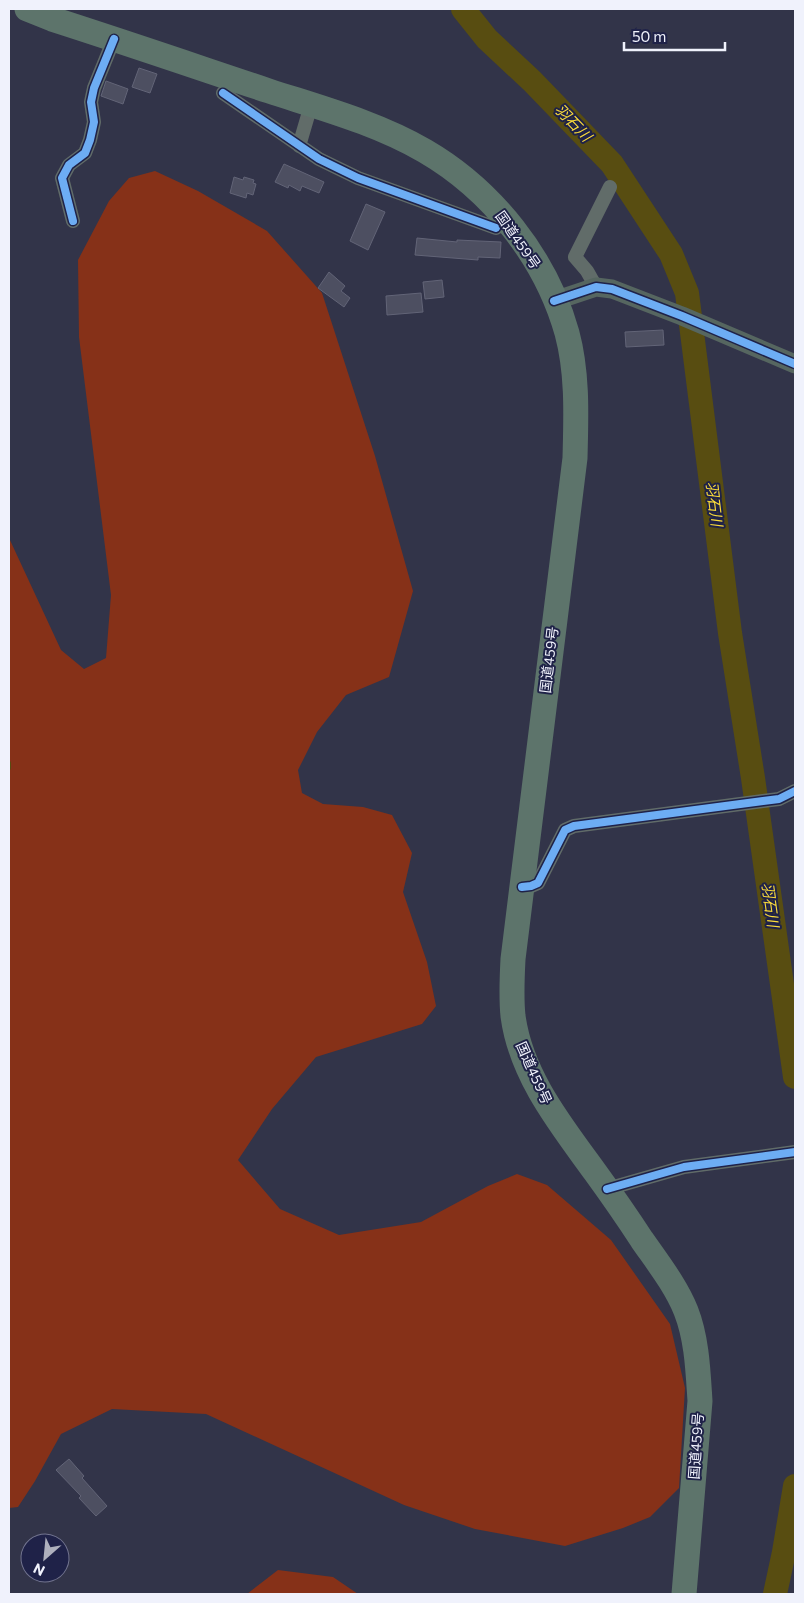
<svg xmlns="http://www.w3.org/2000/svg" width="804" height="1603" viewBox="0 0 804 1603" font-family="Commissioner,'Noto Sans JP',sans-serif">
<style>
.forest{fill:#863118}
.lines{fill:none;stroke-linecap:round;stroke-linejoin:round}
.stream{stroke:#584d11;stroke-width:4}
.river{stroke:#584d11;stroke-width:24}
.building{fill:#4d4f61;stroke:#626477}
.street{stroke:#616c69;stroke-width:14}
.secondary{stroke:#566660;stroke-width:19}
.highway{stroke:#5d746b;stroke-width:25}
.cycleway-casing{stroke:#1f2248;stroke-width:11}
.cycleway{stroke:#6dadf4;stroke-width:8}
.labels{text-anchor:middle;stroke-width:4;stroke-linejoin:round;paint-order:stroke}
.street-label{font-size:14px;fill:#f0f2fc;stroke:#1f2248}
.water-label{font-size:15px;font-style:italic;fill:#fadb3b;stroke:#1f2248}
</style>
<rect width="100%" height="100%" fill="#323449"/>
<path class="forest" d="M155,171L198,191L267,231L322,293L375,456L413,591L389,677L346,695L317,732L298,770L302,793L323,804L363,807L392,815L412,853L403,892L427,962L436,1006L422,1024L316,1057L272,1109L238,1160L280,1209L339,1235L421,1222L488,1186L517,1174L547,1185L611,1240L670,1324L685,1388L679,1488L650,1517L623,1528L565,1546L475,1529L404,1505L206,1414L112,1409L61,1434L35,1481L18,1507L9,1508V538L61,650L84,669L106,658L111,595L79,337L78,260L109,201L129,178Z
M278,1570L333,1577L358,1594H247Z"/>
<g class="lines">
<path class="stream" d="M9,763V768"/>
<path class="river" d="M463,9L487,39L532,81L612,164L671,254L687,293L730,633L753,778L795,1077
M775,1594L784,1552L795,1486"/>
</g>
<path class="building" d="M139,68L157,74L150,93L132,87Z
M106,81L128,89L123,104L101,96Z
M284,164L324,182L319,193L302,186L300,191L289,185L288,188L275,182Z
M234,177L243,180L244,177L254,180L253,183L256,184L253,195L247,193L246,198L230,193Z
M366,204L385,212L368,250L350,241Z
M417,238L457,242V240L501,242L500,258L478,257V260L415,255Z
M329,272L345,286L341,291L350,298L344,307L318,288Z
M442,280L444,297L425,299L423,282Z
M421,293L423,312L387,315L386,296Z
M663,330L664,345L626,347L625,332Z
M69,1459L84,1476L82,1478L107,1506L96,1516L79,1498L81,1496L56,1470Z"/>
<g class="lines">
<path class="street" d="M223,93L319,159L358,178L496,228
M299,146L311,105
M73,221L62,178L69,165L85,153L90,140L94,122L91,102L94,88L114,39
M596,287L587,271L575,257L610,187
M522,887L531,886L538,883L565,830L574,826L763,801L779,799L795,791
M607,1189L684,1167L795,1152"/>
<path class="secondary" d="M554,301L596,287L612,289L682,316L795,364"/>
<path class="highway" d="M27,9L52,19C124,42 197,67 269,91C321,108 377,123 425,151C492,190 546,258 567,333C578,374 576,417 575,458L513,959C512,978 511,997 513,1016C521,1076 561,1125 595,1172C611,1194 627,1217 642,1240C658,1263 676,1286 686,1311C697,1339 698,1371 700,1401L684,1594"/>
<defs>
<path id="cycleway" d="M223,93L319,159L358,178L496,228
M73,221L62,178L69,165L85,153L90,140L94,122L91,102L94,88L114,39
M554,301L596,287L612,289L682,316L795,364
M522,887L531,886L538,883L565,830L574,826L763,801L779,799L795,791
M607,1189L684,1167L795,1152"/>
</defs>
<use href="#cycleway" class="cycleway-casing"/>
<use href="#cycleway" class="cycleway"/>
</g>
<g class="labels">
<g class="street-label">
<text transform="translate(518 240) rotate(55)" y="5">国道459号</text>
<text transform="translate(549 660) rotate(-83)" y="5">国道459号</text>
<text transform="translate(534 1073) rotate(66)" y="5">国道459号</text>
<text transform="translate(696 1446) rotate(-86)" y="5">国道459号</text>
</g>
<g class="water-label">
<text transform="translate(573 123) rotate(46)" y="5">羽石川</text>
<text transform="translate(714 504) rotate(83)" y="5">羽石川</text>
<text transform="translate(770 905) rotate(82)" y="5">羽石川</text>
</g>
</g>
<rect width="804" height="1603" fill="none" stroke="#f0f2fc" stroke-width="20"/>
<g transform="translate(45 1558) rotate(207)"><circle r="24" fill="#1f2248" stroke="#737590"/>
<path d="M0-4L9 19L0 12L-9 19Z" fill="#aeb0bd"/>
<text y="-8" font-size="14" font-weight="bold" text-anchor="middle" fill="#f0f2fc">N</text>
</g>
<path d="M624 42v8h101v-8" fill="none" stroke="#f0f2fc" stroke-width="2.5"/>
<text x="632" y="42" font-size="15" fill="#f0f2fc" stroke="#1f2248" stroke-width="4" paint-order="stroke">50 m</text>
</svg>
